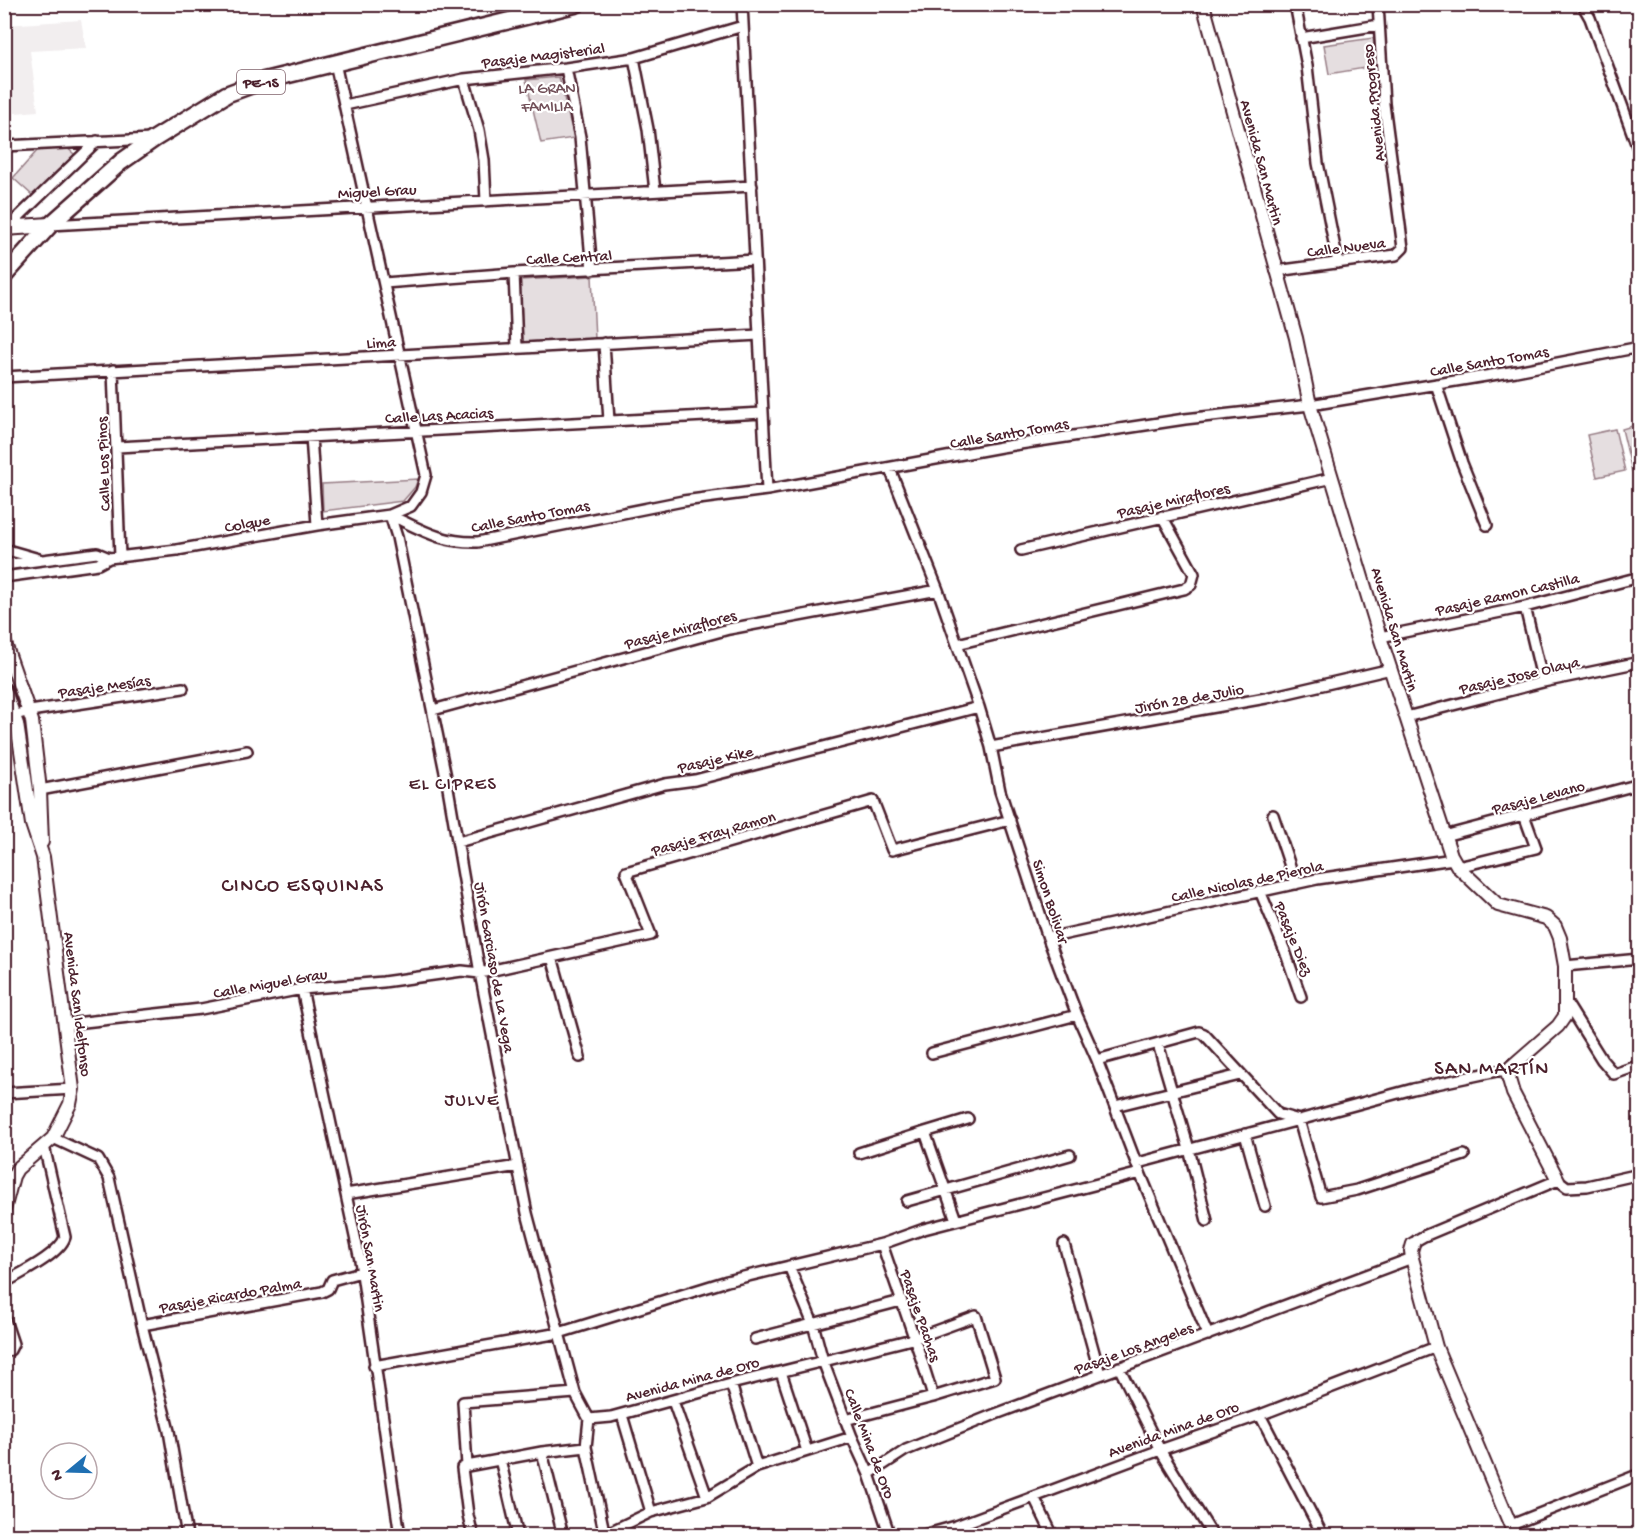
<svg xmlns="http://www.w3.org/2000/svg" width="1644" height="1540" viewBox="0 0 1644 1540" font-family="'Gochi Hand',sans-serif">
<style>
.built{fill:#f2eeef}
.green{fill:#e5dee0;stroke:#987e86;stroke-width:1.5}
.lines{fill:none;stroke-linecap:round;stroke-linejoin:round}
.minor-casing{stroke:#4a1f2b;stroke-width:14}
.tertiary-casing{stroke:#4a1f2b;stroke-width:16}
.secondary-casing{stroke:#4a1f2b;stroke-width:18}
.trunk-casing{stroke:#4a1f2b;stroke-width:20}
.minor{stroke:#fff;stroke-width:9}
.tertiary{stroke:#fff;stroke-width:12}
.secondary{stroke:#fff;stroke-width:14}
.trunk{stroke:#fff;stroke-width:15}
.labels{text-anchor:middle;stroke-width:4.5;stroke-linejoin:round;paint-order:stroke}
.shield{fill:#fff;stroke:#80626b;stroke-width:1.5}
.shield-label{font-size:15px;font-weight:bold;fill:#4a1f2b}
.street-label{font-size:16px;fill:#4a1f2b;stroke:#fff}
.park-label{font-size:16px;fill:#714f58;stroke:#fff}
.neighbourhood-label{font-size:18px;letter-spacing:1.5px;fill:#4a1f2b;stroke:#fff}
.quarter-label{font-size:20px;letter-spacing:1.5px;fill:#4a1f2b;stroke:#fff}
</style>
<rect width="100%" height="100%" fill="#fff"/>
<filter id="ink" filterUnits="userSpaceOnUse"><feTurbulence type="fractalNoise" baseFrequency=".0167" numOctaves="2"/><feDisplacementMap in="SourceGraphic" scale="12" xChannelSelector="R" yChannelSelector="G"/><feConvolveMatrix kernelMatrix="1 2 1 2 8 2 1 2 1" color-interpolation-filters="sRGB"/></filter>
<g filter="url(#ink)">
<path class="built" d="M81,20L86,48L30,51L38,111L5,114V25Z"/>
<path class="green" d="M1373,38L1377,66L1329,74L1324,45Z
M559,77L574,138L541,143L526,80Z
M66,147L74,154L70,165L32,195L13,178L37,151Z
M592,276L595,339L523,342L520,280Z
M1639,424V469L1632,471L1622,429Z
M1615,429L1625,471L1597,477L1587,435Z
M418,479L415,487L403,501L323,511L322,484Z"/>
<g class="lines">
<defs>
<path id="minor" d="M742,4L767,490
M1295,4L1307,66L1318,163L1338,263
M1582,4L1590,18L1640,154
M1301,38L1379,25
M634,58L648,129L655,191
M566,68L580,137L592,270
M464,79L479,130L484,160L486,201
M345,105L464,79L566,68L634,58L743,26
M4,146L152,139
M50,225L752,186
M7,228L97,141
M1276,271L1396,255L1403,248L1384,104L1378,4
M514,273L517,348
M384,283L514,273L755,260
M604,343L609,421
M113,370L120,557
M4,377L759,335
M1436,384L1462,463L1487,525
M311,436L317,525
M117,447L763,413
M890,469L938,590L979,707L991,747L1000,791L1048,938L1077,1015L1097,1060L1140,1173L1208,1335
M390,515C422,530 441,543 478,542L683,501L767,490L1001,447L1185,419L1310,405L1516,371L1640,347
M390,515L397,537L447,782L480,973L527,1213L575,1393L589,1419
M4,549L39,559
M1021,550L1332,478
M4,565L97,553L109,558
M4,577L98,564L109,558L177,550L317,525L390,515L411,506L421,492L426,475L335,63
M1525,607L1543,682
M1380,637L1525,607L1640,577
M957,644L1184,589L1191,585L1194,574L1162,516
M433,710L729,629L938,590
M1406,717L1543,682L1640,662
M4,718L30,711L183,688
M991,747L1266,698L1391,669
M40,790L247,751
M1273,815L1296,884
M1444,836L1640,784
M458,842L665,784L695,780L979,707
M1458,867L1536,848L1524,815
M1260,891L1285,951L1301,997
M1048,938L1317,879L1453,859
M552,957L580,1057
M1565,966L1640,959
M302,989L360,1260L400,1536
M1567,1004L1602,1060L1614,1074L1640,1065
M66,1024L201,1009L302,989L383,982L462,971L480,973L651,935L626,872L873,801L892,850L1010,820
M1158,1044L1189,1149L1207,1221
M932,1053L1077,1015
M1097,1060L1199,1032L1204,1034L1278,1114L1299,1120L1413,1089L1497,1071H1510
M4,1093L73,1089
M1115,1106L1240,1075
M925,1132L968,1119
M1245,1134L1265,1206
M53,1138L98,1159L109,1178L142,1325L169,1431L187,1536
M859,1153L925,1132L956,1220
M1138,1163L1299,1120L1321,1197L1357,1190L1464,1155
M346,1194L518,1166
M907,1201L1070,1155
M882,1244C899,1295 918,1345 933,1397
M1064,1244L1100,1374
M1413,1244L1417,1240L1424,1236L1558,1180L1567,1187L1587,1186L1640,1174
M789,1266L813,1324L823,1361L852,1437L869,1474L890,1536
M4,1283C21,1273 60,1254 65,1237L44,1146
M4,1317L13,1344L10,1350L4,1353
M142,1325L322,1292L328,1289L332,1280L361,1272
M755,1339L901,1301
M374,1366L559,1333L727,1281L882,1244L924,1229L1140,1173
M1119,1367L1160,1450L1213,1536
M781,1372L807,1451
M731,1384L757,1467
M673,1401L707,1497
M622,1415L651,1512
M1260,1415L1323,1536
M589,1419L611,1417L731,1384L916,1338L976,1316L995,1378L933,1397L845,1420
M589,1419L586,1447L605,1536
M542,1452L563,1536
M500,1459L518,1536
M467,1466L463,1402L575,1393
M869,1474L906,1450L993,1415L1412,1258
M1034,1497L1053,1536
M1511,1525L1640,1474
M473,1536L468,1515L462,1468L467,1466L542,1452L586,1447
M601,1536L651,1512L707,1497L757,1467L852,1437
M920,1536L956,1526L1160,1450L1260,1415L1436,1347"/>
<path id="tertiary" d="M1203,4L1296,338L1310,405L1380,637L1451,855L1458,867L1498,905L1546,918L1555,926L1560,938L1565,966V1016L1558,1026L1511,1067L1508,1076L1513,1093L1558,1180
M4,641L32,721L40,790L42,842
M4,689L17,724L32,824L43,857L73,1089L70,1104L53,1138L17,1169L13,1176L4,1210
M1413,1244L1411,1251L1412,1258L1436,1347L1515,1536"/>
<path id="secondary" d="M4,228L50,225"/>
<path id="trunk" d="M4,276L50,225L121,162L154,139L227,94L262,81L577,4"/>
</defs>
<use href="#minor" class="minor-casing"/>
<use href="#tertiary" class="tertiary-casing"/>
<use href="#secondary" class="secondary-casing"/>
<use href="#trunk" class="trunk-casing"/>
<use href="#minor" class="minor"/>
<use href="#tertiary" class="tertiary"/>
<use href="#secondary" class="secondary"/>
<use href="#trunk" class="trunk"/>
</g>
</g>
<g class="labels">
<rect class="shield" x="237" y="70" width="48" height="24" rx="4.5"/>
<g class="shield-label">
<text x="261" y="87">PE-1S</text>
</g>
<g class="street-label">
<text transform="translate(543 54) rotate(-7)" y="6">Pasaje Magisterial</text>
<text transform="translate(1372 103) rotate(-96)" y="6">Avenida Progreso</text>
<text transform="translate(1263 162) rotate(75)" y="6">Avenida San Martin</text>
<text transform="translate(377 190) rotate(-3)" y="6">Miguel Grau</text>
<text transform="translate(1346 246) rotate(-7)" y="6">Calle Nueva</text>
<text transform="translate(569 256) rotate(-3)" y="6">Calle Central</text>
<text transform="translate(381 341) rotate(-3)" y="6">Lima</text>
<text transform="translate(1489 360) rotate(-10)" y="6">Calle Santo Tomas</text>
<text transform="translate(439 414) rotate(-3)" y="6">Calle Las Acacias</text>
<text transform="translate(1009 432) rotate(-10)" y="6">Calle Santo Tomas</text>
<text transform="translate(102 464) rotate(-92)" y="6">Calle Los Pinos</text>
<text transform="translate(1173 499) rotate(-13)" y="6">Pasaje Miraflores</text>
<text transform="translate(530 515) rotate(-11)" y="6">Calle Santo Tomas</text>
<text transform="translate(247 522) rotate(-10)" y="6">Colque</text>
<text transform="translate(1507 593) rotate(-13)" y="6">Pasaje Ramon Castilla</text>
<text transform="translate(680 628) rotate(-15)" y="6">Pasaje Miraflores</text>
<text transform="translate(1396 629) rotate(73)" y="6">Avenida San Martin</text>
<text transform="translate(1519 674) rotate(-13)" y="6">Pasaje Jose Olaya</text>
<text transform="translate(104 685) rotate(-8)" y="6">Pasaje Mesías</text>
<text transform="translate(1189 697) rotate(-10)" y="6">Jirón 28 de Julio</text>
<text transform="translate(715 758) rotate(-13)" y="6">Pasaje Kike</text>
<text transform="translate(1538 796) rotate(-15)" y="6">Pasaje Levano</text>
<text transform="translate(713 832) rotate(-16)" y="6">Pasaje Fray Ramon</text>
<text transform="translate(1247 880) rotate(-12)" y="6">Calle Nicolas de Pierola</text>
<text transform="translate(1052 901) rotate(72)" y="6">Simon Bolivar</text>
<text transform="translate(1295 938) rotate(68)" y="6">Pasaje Diez</text>
<text transform="translate(496 967) rotate(80)" y="6">Jirón Garciaso de La Vega</text>
<text transform="translate(270 982) rotate(-10)" y="6">Calle Miguel Grau</text>
<text transform="translate(79 1004) rotate(83)" y="6">Avenida San Idelfonso</text>
<text transform="translate(372 1258) rotate(80)" y="6">Jirón San Martin</text>
<text transform="translate(230 1294) rotate(-10)" y="6">Pasaje Ricardo Palma</text>
<text transform="translate(922 1315) rotate(71)" y="6">Pasaje Pachas</text>
<text transform="translate(1133 1347) rotate(-20)" y="6">Pasaje Los Angeles</text>
<text transform="translate(692 1378) rotate(-15)" y="6">Avenida Mina de Oro</text>
<text transform="translate(1173 1428) rotate(-20)" y="6">Avenida Mina de Oro</text>
<text transform="translate(871 1443) rotate(69)" y="6">Calle Mina de Oro</text>
</g>
<g class="park-label">
<text x="547" y="93">LA GRAN<tspan x="547" dy="18">FAMILIA</tspan></text>
</g>
<g class="neighbourhood-label">
<text x="453" y="789">EL CIPRES</text>
<text x="472" y="1105">JULVE</text>
</g>
<g class="quarter-label">
<text x="303" y="891">CINCO ESQUINAS</text>
<text x="1492" y="1074">SAN MARTÍN</text>
</g>
</g>
<rect width="1644" height="1540" fill="none" stroke="#fff" stroke-width="24"/>
<rect x="12" y="12" width="1620" height="1516" fill="none" stroke="#4a1f2b" stroke-width="2" filter="url(#ink)"/>
<g transform="translate(69 1471) rotate(251)"><circle r="28" fill="#ffffff" stroke="#b7a5aa" stroke-width="1.5"/>
<path d="M0-4.5L10 22L0 15L-10 22Z" fill="#1f6fb2"/>
<text y="-9" font-size="16" font-weight="bold" text-anchor="middle" fill="#4a1f2b">N</text>
</g>
</svg>
